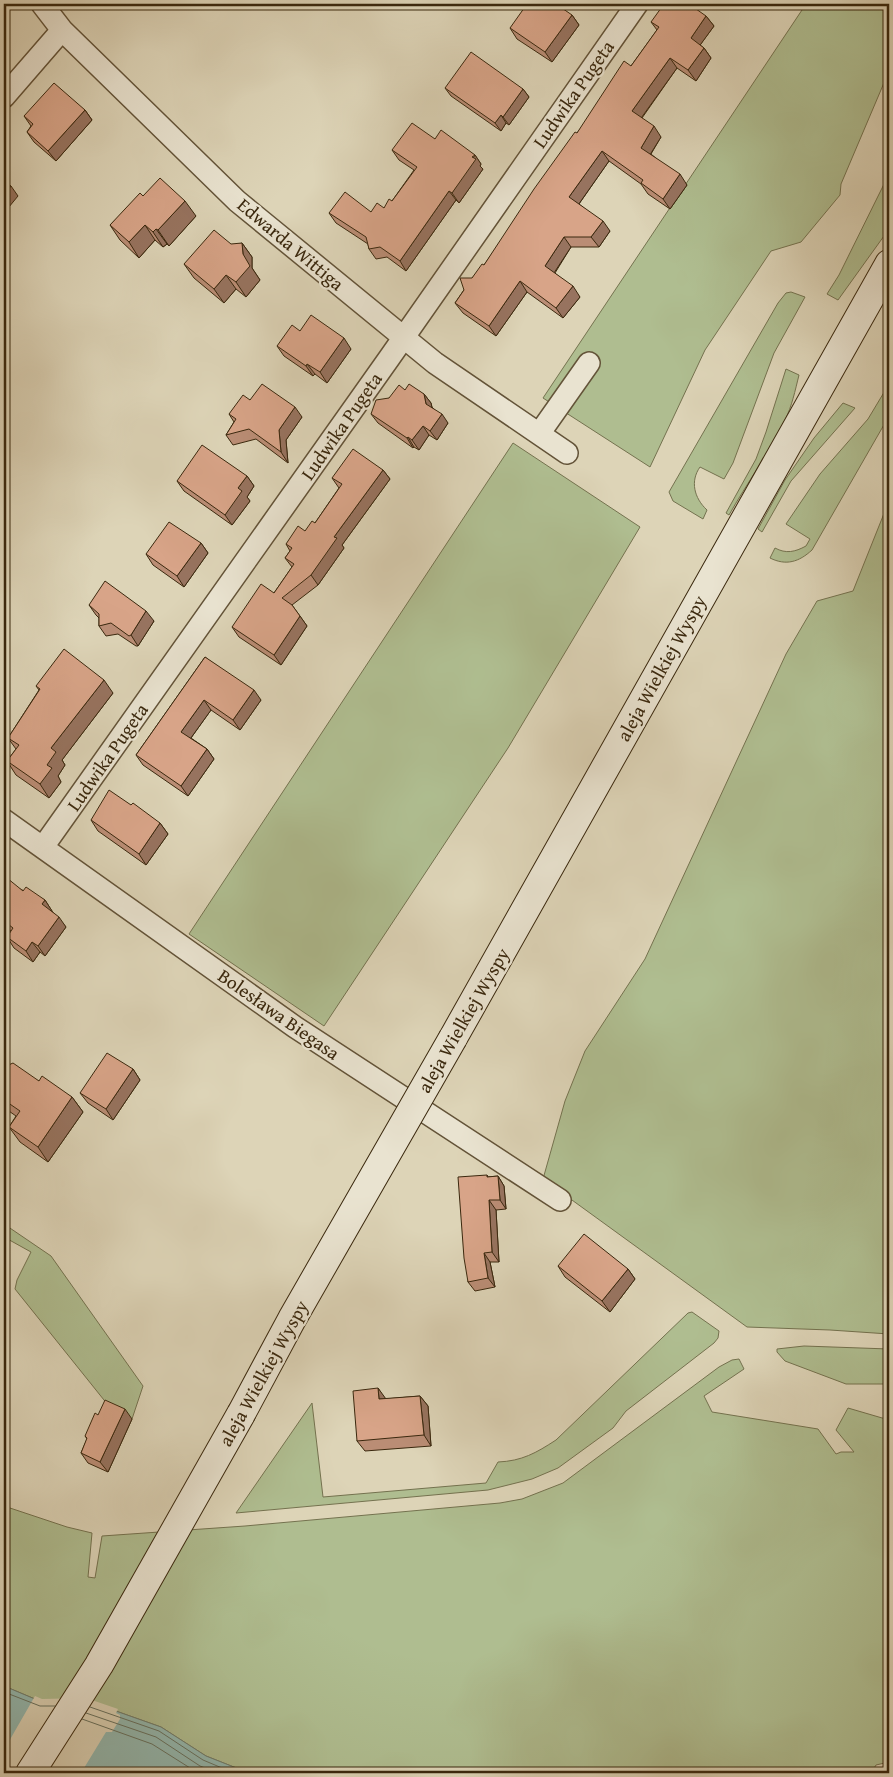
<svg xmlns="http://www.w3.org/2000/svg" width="893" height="1777" viewBox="0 0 893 1777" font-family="'Gentium Book Plus',serif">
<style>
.green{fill:#afbd90;stroke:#74724f}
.water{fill:#93b8af;stroke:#6f7e6f}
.pier{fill:#ddd4b7}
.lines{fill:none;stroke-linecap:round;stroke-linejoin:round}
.shore{stroke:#66705e;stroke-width:1}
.minor-casing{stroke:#635338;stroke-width:24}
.secondary-casing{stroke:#3a280e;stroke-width:30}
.minor{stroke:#e9e3d0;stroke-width:21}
.secondary{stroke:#e9e3d0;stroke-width:28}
.secondary-bridge-casing{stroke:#3a280e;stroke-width:30;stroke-linecap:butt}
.secondary-bridge{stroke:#e9e3d0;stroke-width:28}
.wall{fill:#ba8d75;stroke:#3a280e}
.shaded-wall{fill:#97735f;stroke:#3a280e}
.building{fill:#d8a488;stroke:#3a280e}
.labels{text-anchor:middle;stroke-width:4.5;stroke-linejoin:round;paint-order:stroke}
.street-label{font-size:19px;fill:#3a280e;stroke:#e9e3d0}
</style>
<rect width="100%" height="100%" fill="#ddd4b7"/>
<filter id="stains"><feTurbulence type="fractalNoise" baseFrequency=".004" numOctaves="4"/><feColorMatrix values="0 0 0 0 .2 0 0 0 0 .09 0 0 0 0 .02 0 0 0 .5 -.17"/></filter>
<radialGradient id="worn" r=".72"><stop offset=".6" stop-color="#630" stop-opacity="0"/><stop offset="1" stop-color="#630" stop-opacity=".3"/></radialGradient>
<path class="green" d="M806,4H889V71L841,184L840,195L801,242L771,251L705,350L650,467L543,398Z
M889,174V229L838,300L827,294L839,275Z
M791,292L805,297L774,353L733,463L724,479L700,467C690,481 694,498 707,510L703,519L673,501L669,492L778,303L786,293Z
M786,369L799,375C795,391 792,406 785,420C769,453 747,483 729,515L726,513L756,459L766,432Z
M889,384V416L812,550C799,562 786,566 770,558L775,548C786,554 795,552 806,546L810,539L786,524L820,474L868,419Z
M843,403L855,408L791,481L762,532L758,529L785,480L814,438Z
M513,443L640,527L508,748L324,1026L189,934Z
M889,501V1334L830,1330L747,1327L543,1179L565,1101L585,1051L645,959L786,654L817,601L853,591Z
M4,1224L51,1256L143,1386L132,1419L112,1410L15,1289L17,1280L31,1252L4,1237Z
M692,1312L719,1331L718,1338L714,1343L626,1411L613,1428L558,1468L532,1479L488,1490L236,1513L312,1403L323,1497L486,1483L498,1462C522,1461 536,1453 556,1440L688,1313Z
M804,1346L889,1349V1384H846L785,1361L777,1352V1349Z
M739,1359L744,1369L704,1396L712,1412L818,1429L836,1454L841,1452H854L836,1430L848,1408L889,1420V1762L876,1765L871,1773H249L206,1756L161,1727L113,1710L42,1702L4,1686V1506L67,1527L92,1533L88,1577L95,1578L102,1536L245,1526L500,1503L522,1499L563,1483L719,1367L732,1360Z"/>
<path class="water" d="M4,1686L42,1702L113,1710L161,1727L206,1756L249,1773H4Z"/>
<path class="pier" d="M35,1696L42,1699L86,1698L118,1709L116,1713L120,1715V1719L112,1732H106L81,1773H4V1750Z"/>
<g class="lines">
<path class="shore" d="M4,1692L40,1706H55
M90,1707L159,1731L203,1760L234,1773
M86,1713L156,1737L200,1766L218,1773
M82,1719L152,1744L198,1773"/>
<defs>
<path id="minor" d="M42,4L62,30L237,201L435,363L567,453
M4,97L62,30
M539,434L589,363
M4,820L295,1027L560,1200
M43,847L390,357L637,4"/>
<path id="secondary" d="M453,1038L889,264
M30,1773L99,1665L241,1414"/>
</defs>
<use href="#minor" class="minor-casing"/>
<use href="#secondary" class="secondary-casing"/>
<use href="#minor" class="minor"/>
<use href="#secondary" class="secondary"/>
<defs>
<path id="secondary-bridge" d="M241,1414L292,1319L453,1038"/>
</defs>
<use href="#secondary-bridge" class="secondary-bridge-casing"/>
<use href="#secondary-bridge" class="secondary-bridge"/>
</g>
<path class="wall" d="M572,15L579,25L552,62L517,39L510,28Z
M706,16L714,26L700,45L704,48L711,58L696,81L677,68L642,118L661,137L651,154L687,185L670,209L648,194L641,184L609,161L579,204L610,231L599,247H571L555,273L580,297L563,318L527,292L496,336L463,313L455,303L472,278L484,265L577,133L631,66L657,30L651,22Z
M445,88L523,89L529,97L509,125L506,123L501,131L451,96Z
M85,110L92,120L56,161L34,142L27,132L31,126L24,116Z
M435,139L475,155L481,164L480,166L483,169L459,203L456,200L406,271L387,257L376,259L369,249L368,244L336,223L329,213L371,212L384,208L392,201L414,170L399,160L392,150Z
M143,196L196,216L169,246L167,244L163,247L155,240L139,258L120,240L110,225Z
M242,243L252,257V268L260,280L246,297L236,289L224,303L194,278L184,264Z
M300,331L351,349L327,383L315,374L313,376L284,356L277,346Z
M405,390L424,394L431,403L432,407L448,423L437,440L429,435L419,450L414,447L413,448L378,423L371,414L389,398Z
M250,400L302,417L286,440L288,463L256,439L233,445L226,435L234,422L229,414Z
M383,470L390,479L342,545L344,548L318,585L292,605L307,626L281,665L239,637L232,627L274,593L292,567L285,558L290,551L286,544L305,531L315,523L339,488L332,478Z
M247,476L254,486L247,497L250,501L232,525L184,491L177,481Z
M201,543L208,553L184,587L153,565L146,554Z
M89,605L154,621L138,646H136L118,634L106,636L99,626V618L96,615Z
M205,657L261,700L240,730L211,710L191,738L207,749L214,759L188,796L143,765L136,755Z
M36,686L113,693L62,760L65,765L58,776L61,782L49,798L16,775L7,761L16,749L8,738L39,690Z
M91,820L160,823L168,834L146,865L98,831Z
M4,882L45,900L52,911L66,927L45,956L40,952L33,962L14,948L7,937L11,931L4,926Z
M4,1067L39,1081L72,1097L83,1112L48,1162L20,1142L9,1127L16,1116L6,1109L4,1106Z
M133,1069L140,1080L113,1120L88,1103L80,1093Z
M487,1175L488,1177L498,1176L504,1186L506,1209L496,1210L499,1262H490L495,1287L475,1291L468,1282Z
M558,1266L628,1269L635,1279L610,1312L565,1277Z
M378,1388L385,1399L420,1396L428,1406L431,1446L365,1451L357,1441Z
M132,1419L108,1472L88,1463L81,1453L87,1439L85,1436Z"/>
<path class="shaded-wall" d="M572,15L579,25L552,62L545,52Z
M706,16L714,26L698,48L691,38Z
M704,48L711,58L696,81L688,70Z
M670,58L677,68L639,121L632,111Z
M523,89L529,97L509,125L503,117Z
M85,110L92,120L56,161L48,151Z
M501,115L506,123L501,131L495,123Z
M654,126L661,137L648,158L641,148Z
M602,151L609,161L576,208L569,197Z
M475,155L481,164L480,166L483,169L459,203L452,193Z
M680,174L687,185L670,209L663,199Z
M11,186L18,196L4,213V194Z
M449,191L456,200L406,271L400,261Z
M185,201L196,216L169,246L158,230Z
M603,221L610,231L599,247L591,237Z
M145,225L155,240L139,258L129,242Z
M156,229L167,244L163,247L153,232Z
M564,237L571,247L552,276L545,266Z
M242,243L252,257V268L260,280L246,297L236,282L243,254Z
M226,275L236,289L224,303L214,289Z
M520,281L527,292L496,336L489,326Z
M573,286L580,297L563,318L556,308Z
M344,338L351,349L327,383L320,372Z
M307,364L315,374L313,376L306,366Z
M424,394L431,403L433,413L426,404Z
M295,407L302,417L286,440L288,463L281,452L279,430Z
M442,414L448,423L437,440L430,431Z
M423,426L429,435L419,450L412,440Z
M408,437L414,447L413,448L407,438Z
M383,470L390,479L342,545L344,548L318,585L311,575L334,537Z
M247,476L254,486L247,497L250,501L232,525L225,515L238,488Z
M201,543L208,553L184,587L177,576Z
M146,611L154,621L138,646L131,635Z
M300,616L307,626L281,665L274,655Z
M104,680L113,693L62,760L65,765L58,776L61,782L49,798L40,784L47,765L51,748Z
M254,690L261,700L240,730L233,720Z
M204,700L211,710L188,742L181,732Z
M207,749L214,759L188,796L181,786Z
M160,823L168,834L146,865L139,854Z
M45,900L52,911L49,915L42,904Z
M59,917L66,927L45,956L38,946Z
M32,942L40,952L33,962L26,951Z
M133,1069L140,1080L113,1120L106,1109Z
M72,1097L83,1112L48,1162L38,1147Z
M498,1176L504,1186L506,1209L500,1200Z
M489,1200L496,1210L499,1262L492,1252Z
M484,1253L490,1262L495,1287L488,1278Z
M628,1269L635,1279L610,1312L602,1301Z
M378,1388L386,1399H379Z
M420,1396L428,1406L431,1446L424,1435Z
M125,1409L132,1419L108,1472L100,1462Z"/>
<path class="building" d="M527,4H556L572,15L545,52L510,28Z
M664,4H689L706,16L691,38L704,48L688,70L670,58L632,111L654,126L641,148L680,174L663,199L641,183L643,180L602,151L569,197L603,221L591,237H564L545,266L573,286L556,308L520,281L489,326L455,303L464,290L460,278H472L482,264L484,265L534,189L575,132L577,133L624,61L631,66L659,27L651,22Z
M471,52L523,89L503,117L501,115L495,123L445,88Z
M54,83L85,110L48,151L27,132L33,124L24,116Z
M412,123L435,139L441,130L475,155L472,157L476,159L452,193L449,191L400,261L380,247L369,249L366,237L329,213L345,192L371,212L377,203L384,208L389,199L392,201L417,167L392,150Z
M160,178L185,201L158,230L156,229L153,232L145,225L129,242L110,225L140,193L143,196Z
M4,179L11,186L4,194Z
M214,230L231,244L242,243L243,254L250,266L236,282L226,275L214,289L184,264Z
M311,315L344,338L320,372L307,364L306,366L277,346L292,325L300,331Z
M262,384L295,407L279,430L281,452L249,429L226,435L236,419L229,414L243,395L250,400Z
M409,384L424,394L426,404L442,414L430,431L423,426L412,440L408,437L407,438L371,414L376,400L389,398L399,385L405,390Z
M202,445L247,476L238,488L242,491L225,515L177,481Z
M353,449L383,470L334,537L337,538L311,575L282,598L292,605L300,616L274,655L232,627L261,584L274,593L294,564L285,558L292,548L286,544L298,526L305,531L312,521L315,523L342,484L332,478Z
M169,522L201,543L177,576L146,554Z
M105,581L146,611L131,635L129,636L111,623L99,626V614L89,605Z
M64,649L104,680L51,748L56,752L47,765L52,768L40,784L7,761L19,745L8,738L40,689L36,686Z
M205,657L254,690L233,720L204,700L181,732L207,749L181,786L136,755Z
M109,790L131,805L133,803L160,823L139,854L91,820Z
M7,878L23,891L26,887L45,900L42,904L59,917L38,946L32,942L26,951L7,937L13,928L4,921V882Z
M107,1053L133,1069L106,1109L80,1093Z
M13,1063L39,1081L42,1076L72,1097L38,1147L9,1127L20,1111L4,1100V1067Z
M487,1175V1177L498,1176L500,1200H489L492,1252L484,1253L488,1278L468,1282L464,1258L458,1177Z
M584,1234L628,1269L602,1301L558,1266Z
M378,1388L379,1399L420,1396L424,1435L357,1441L353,1391Z
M105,1400L125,1409L100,1462L81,1453L87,1438L85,1436L95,1413L98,1415Z"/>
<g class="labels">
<g class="street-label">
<text transform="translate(573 94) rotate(-55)" y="7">Ludwika Pugeta</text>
<text transform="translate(291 244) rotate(40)" y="7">Edwarda Wittiga</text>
<text transform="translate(341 426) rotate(-55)" y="7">Ludwika Pugeta</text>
<text transform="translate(661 668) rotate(-61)" y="7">aleja Wielkiej Wyspy</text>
<text transform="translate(107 757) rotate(-55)" y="7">Ludwika Pugeta</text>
<text transform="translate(279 1014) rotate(35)" y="7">Bolesława Biegasa</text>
<text transform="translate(463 1020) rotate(-60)" y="7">aleja Wielkiej Wyspy</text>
<text transform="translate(263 1373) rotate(-61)" y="7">aleja Wielkiej Wyspy</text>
</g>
</g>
<rect width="893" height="1777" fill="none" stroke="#ddd4b7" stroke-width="20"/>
<rect x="5" y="5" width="883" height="1767" fill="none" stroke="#3a280e" stroke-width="2.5"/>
<rect x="10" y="10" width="873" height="1757" fill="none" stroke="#3a280e"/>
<rect width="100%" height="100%" filter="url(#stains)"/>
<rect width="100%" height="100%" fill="url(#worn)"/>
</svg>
